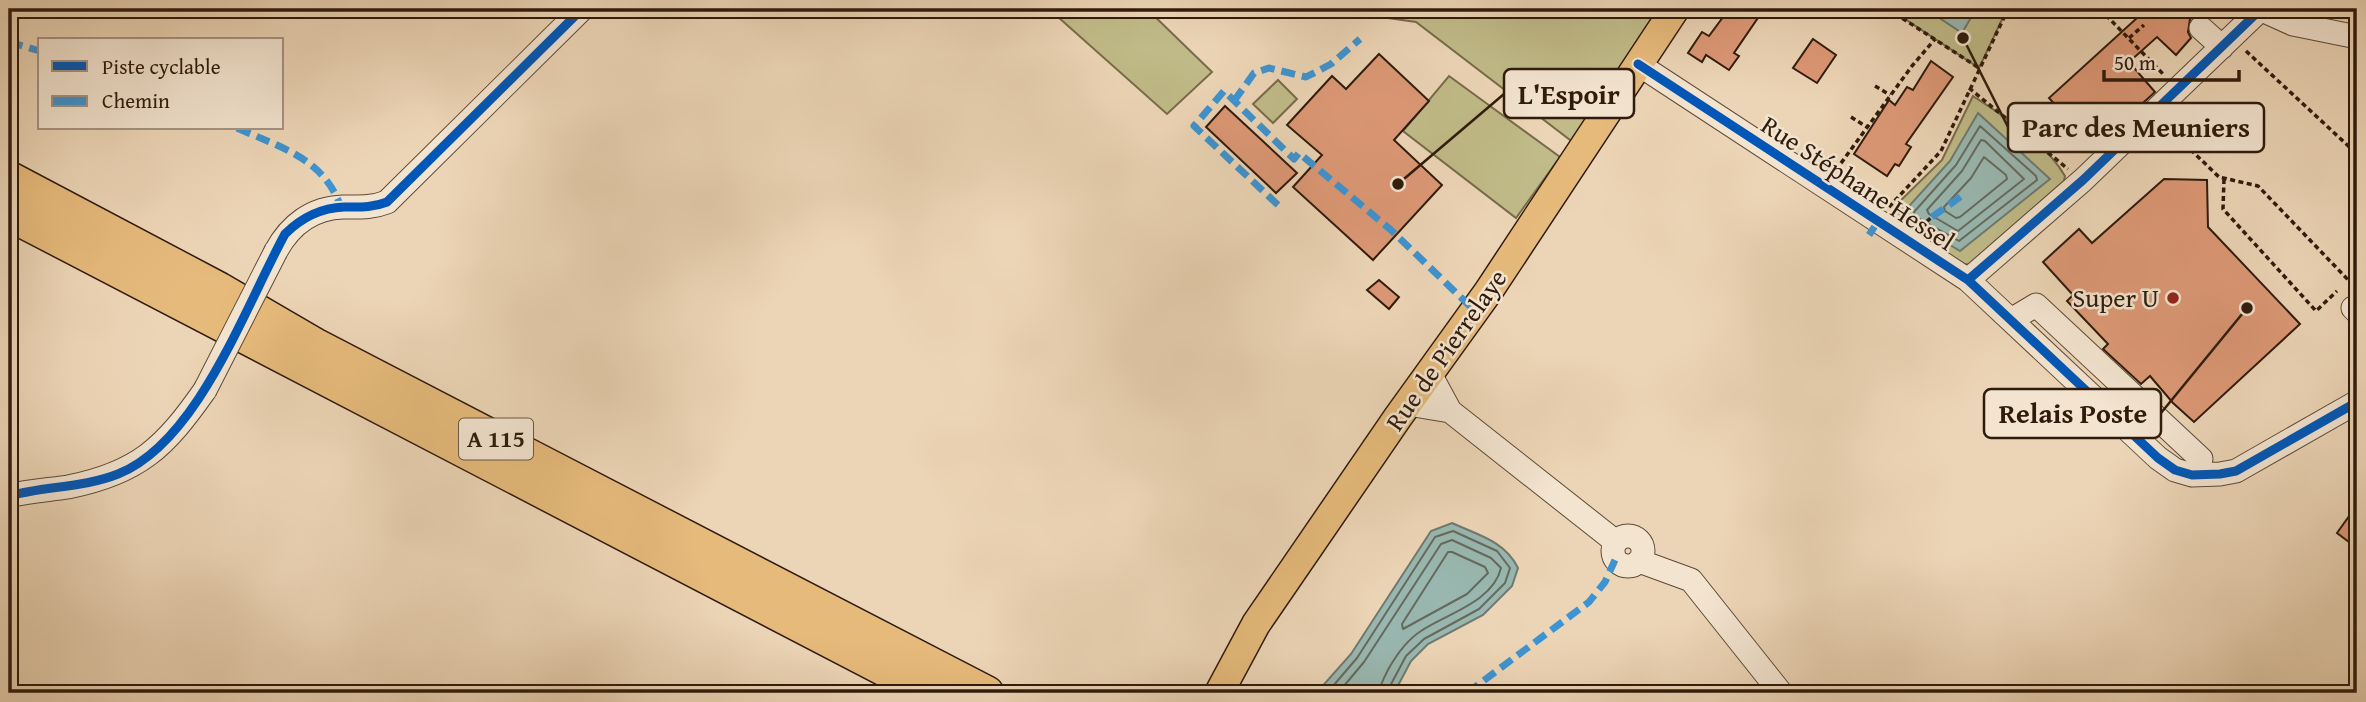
<svg xmlns="http://www.w3.org/2000/svg" width="2366" height="702" viewBox="0 0 2366 702" font-family="'Gentium Book Plus',serif">
<style>
.green{fill:#c0bb88;stroke:#786b4a;stroke-width:2}
.water{fill:#99b8b1;stroke:#6f796f;stroke-width:2}
.lines{fill:none;stroke-linecap:round;stroke-linejoin:round}
.shore{stroke:#646a5e;stroke-width:2}
.building{fill:#dd9876;stroke:#2f1b0b;stroke-width:2}
.minor-casing{stroke:#5e4a36;stroke-width:25}
.major-casing{stroke:#2f1b0b;stroke-width:31}
.highway-casing{stroke:#2f1b0b;stroke-width:36}
.path{stroke:#2f1b0b;stroke-width:3.5;stroke-dasharray:5 3.5;stroke-linecap:butt}
.minor{stroke:#f3e4d0;stroke-width:23}
.major{stroke:#e6ba7b;stroke-width:28}
.highway{stroke:#e6ba7b;stroke-width:33}
.minor-bridge-casing{stroke:#5e4a36;stroke-width:25;stroke-linecap:butt}
.minor-bridge{stroke:#f3e4d0;stroke-width:23}
.quiet{stroke:#3d94d2;stroke-width:7;stroke-dasharray:14 7;stroke-linecap:butt}
.cycleway-casing{stroke:#f3e4d0;stroke-width:13}
.cycleway{stroke:#0057b8;stroke-width:9}
.poi-dot{fill:#8f2418;stroke:#f3e4d0;stroke-width:2.5}
.labels{text-anchor:middle;stroke-width:5;stroke-linejoin:round;paint-order:stroke}
.shield{fill:#f3e4d0;stroke:#6a5746;stroke-width:2}
.shield-label{font-size:24px;font-weight:bold;fill:#2f1b0b}
.street-label{font-size:26px;fill:#2f1b0b;stroke:#f3e4d0}
.poi-label{font-size:26px;fill:#2f1b0b;stroke:#f3e4d0;text-anchor:end}
.leader{fill:none;stroke:#2f1b0b;stroke-width:2.5}
.callout-dot{fill:#2f1b0b;stroke:#f3e4d0;stroke-width:2.5}
.callout{fill:#f3e4d0;stroke:#2f1b0b;stroke-width:2.5}
.callout-label{font-size:28px;text-anchor:middle;font-weight:bold;fill:#2f1b0b}
</style>
<rect width="100%" height="100%" fill="#ecd5b6"/>
<filter id="stains"><feTurbulence type="fractalNoise" baseFrequency=".00286" numOctaves="4"/><feColorMatrix values="0 0 0 0 .2 0 0 0 0 .09 0 0 0 0 .02 0 0 0 .5 -.17"/></filter>
<radialGradient id="worn" r=".72"><stop offset=".6" stop-color="#630" stop-opacity="0"/><stop offset="1" stop-color="#630" stop-opacity=".3"/></radialGradient>
<path class="green" d="M1049,9H1147L1212,72L1167,114Z
M1324,9H1675L1574,143L1416,22Z
M1890,9H2007L1979,68Z
M1449,76L1560,157L1516,218L1403,131Z
M1278,80L1297,99L1273,123L1253,104Z
M1973,96C2005,117 2045,142 2065,176L2064,181L1969,264L1961,265L1925,247L1894,207L1942,160Z"/>
<path class="water" d="M1926,9H1976L1962,33Z
M1978,113L2050,179L1960,251L1901,215L1950,161Z
M1452,523C1478,535 1505,541 1518,568L1512,586L1483,615L1428,644L1411,661L1394,693H1320L1319,690L1351,654L1431,531Z"/>
<g class="lines">
<path class="shore" d="M1980,126L2036,176L2037,180L1959,241L1915,216L1914,212L1956,165Z
M1981,140L1985,141L2024,179L1958,231L1929,214L1927,210L1962,171Z
M1984,157L2006,175L2007,179L1960,217L1956,218L1945,211L1944,207L1971,178Z
M1448,552H1452L1485,567L1488,573L1467,594L1403,629L1402,624Z
M1327,693L1357,658L1435,537L1453,531L1497,551L1510,568L1505,583L1479,609L1424,639L1406,656L1389,688L1388,693
M1338,693L1364,662L1441,544L1452,540L1491,558L1501,568C1493,602 1446,614 1421,631C1407,640 1397,654 1389,668C1385,676 1380,684 1379,693"/>
</g>
<path class="building" d="M1729,9H1764L1734,53L1739,56L1729,70L1706,55L1702,62L1688,53L1702,32L1709,36Z
M2128,9H2192L2199,14L2190,19L2188,32L2191,38L2176,55L2157,37L2129,62L2155,92L2097,145L2068,117L2067,118L2049,98L2137,18Z
M1813,39L1836,55L1817,83L1793,68Z
M1379,54L1429,101L1394,140L1442,185L1373,260L1293,187L1322,155L1287,125L1332,76L1346,89Z
M1931,61L1953,77L1906,144L1911,147L1899,166L1895,164L1887,176L1854,154L1889,100L1895,105L1907,87L1913,90Z
M1225,106L1297,173L1276,193L1206,127Z
M2164,179L2207,180L2208,227L2300,324L2194,422L2173,403L2150,376L2141,384L2103,349L2108,344L2067,301L2073,295L2043,262L2079,229L2092,243Z
M1379,280L1399,297L1389,309L1367,290Z
M2357,505V548L2337,533Z"/>
<g class="lines">
<defs>
<path id="minor" d="M2260,9L2293,24L2357,37
M2201,28L2222,47
M1638,64L1968,280L2158,458L2175,470L2192,475L2220,474L2236,471L2357,402
M276,251C290,225 312,208 343,207C359,207 372,208 387,202L582,9
M1968,280L2083,180L2261,9
M2353,308L2357,312
M2011,320L2036,305L2201,459
M1430,374L1450,411L1616,542
M1408,404L1450,411
M9,496C28,491 48,490 68,487C139,473 165,447 205,390
M1613 551a15 15 0 1 1 30 0a15 15 0 1 1-30 0Z
M1639,561L1691,580L1781,693"/>
<path id="major" d="M1219,693L1256,624L1398,417L1488,292L1675,9"/>
<path id="highway" d="M9,178L219,289L317,346L987,693
M9,214L930,693"/>
</defs>
<use href="#minor" class="minor-casing"/>
<use href="#major" class="major-casing"/>
<use href="#highway" class="highway-casing"/>
<path class="path" d="M1888,9L1979,68
M2100,9L2165,76
M2129,38L2144,25
M2246,51L2357,154
M1875,86L1890,95
M1969,88L2068,169
M1851,117L1867,127
M2166,126L2219,177L2258,186L2355,287
M1836,170L1912,66L1935,39
M2224,179L2223,209L2316,311L2337,291
M1889,207L1941,151L2008,9
M1920,227L1932,217"/>
<use href="#minor" class="minor"/>
<use href="#major" class="major"/>
<use href="#highway" class="highway"/>
<defs>
<path id="minor-bridge" d="M205,390L276,251"/>
</defs>
<use href="#minor-bridge" class="minor-bridge-casing"/>
<use href="#minor-bridge" class="minor-bridge"/>
<path class="quiet" d="M9,42L40,51
M1234,101L1254,73L1269,68L1306,77L1331,64L1360,39
M237,128C282,148 323,158 341,207
M1278,205L1194,126L1224,91L1294,159L1299,153L1391,230L1475,311
M1932,217L1963,195
M1869,235L1881,217
M1467,693L1589,602L1605,582L1615,560"/>
<defs>
<path id="cycleway" d="M1638,64L1968,280L2158,458L2175,470L2192,475L2220,474L2236,471L2357,402
M1968,280L2083,180L2261,9
M9,496C45,486 83,488 118,474C198,442 245,307 285,234C301,218 320,208 344,207C359,207 372,208 387,202L582,9"/>
</defs>
<use href="#cycleway" class="cycleway-casing"/>
<use href="#cycleway" class="cycleway"/>
</g>
<circle class="poi-dot" cx="2173" cy="298" r="7"/>
<g class="labels">
<rect class="shield" x="459" y="418.5" width="74" height="41" rx="5"/>
<g class="shield-label">
<text x="496" y="447">A 115</text>
</g>
<g class="street-label">
<text transform="translate(1858 183) rotate(33)" y="9">Rue Stéphane Hessel</text>
<text transform="translate(1446 350) rotate(-55)" y="9">Rue de Pierrelaye</text>
</g>
<g class="poi-label">
<text x="2159" y="307">Super U</text>
</g>
</g>
<path class="leader" d="M1398 184L1504 94M1963 38L2008 127M2247 308L2161 413"/>
<g class="callout-dot">
<circle cx="1398" cy="184" r="7"/>
<circle cx="1963" cy="38" r="7"/>
<circle cx="2247" cy="308" r="7"/>
</g>
<g class="callout">
<rect x="1504" y="69" width="130" height="49" rx="7"/>
<rect x="2008" y="103" width="256" height="49" rx="7"/>
<rect x="1984" y="389" width="177" height="49" rx="7"/>
</g>
<g class="callout-label">
<text x="1569" y="104">L'Espoir</text>
<text x="2136" y="137">Parc des Meuniers</text>
<text x="2073" y="423">Relais Poste</text>
</g>
<rect width="2366" height="702" fill="none" stroke="#ecd5b6" stroke-width="35"/>
<rect x="10" y="10" width="2345" height="681" fill="none" stroke="#2f1b0b" stroke-width="3.5"/>
<rect x="18" y="18" width="2331" height="667" fill="none" stroke="#2f1b0b" stroke-width="2"/>
<rect x="38" y="38" width="245" height="91" fill="#f3e4d0" stroke="#a59481" stroke-width="2"/>
<rect x="52" y="61" width="35" height="10" fill="#0057b8" stroke="#a59481" stroke-width="2"/>
<text x="102" y="74" font-size="21" fill="#2f1b0b">Piste cyclable</text>
<rect x="52" y="96" width="35" height="10" fill="#3d94d2" stroke="#a59481" stroke-width="2"/>
<text x="102" y="108" font-size="21" fill="#2f1b0b">Chemin</text>
<path d="M2104 70v10h135v-10" fill="none" stroke="#2f1b0b" stroke-width="3.5"/>
<text x="2114" y="70" font-size="21" fill="#2f1b0b" stroke="#f3e4d0" stroke-width="5" paint-order="stroke">50 m</text>
<rect width="100%" height="100%" filter="url(#stains)"/>
<rect width="100%" height="100%" fill="url(#worn)"/>
</svg>
